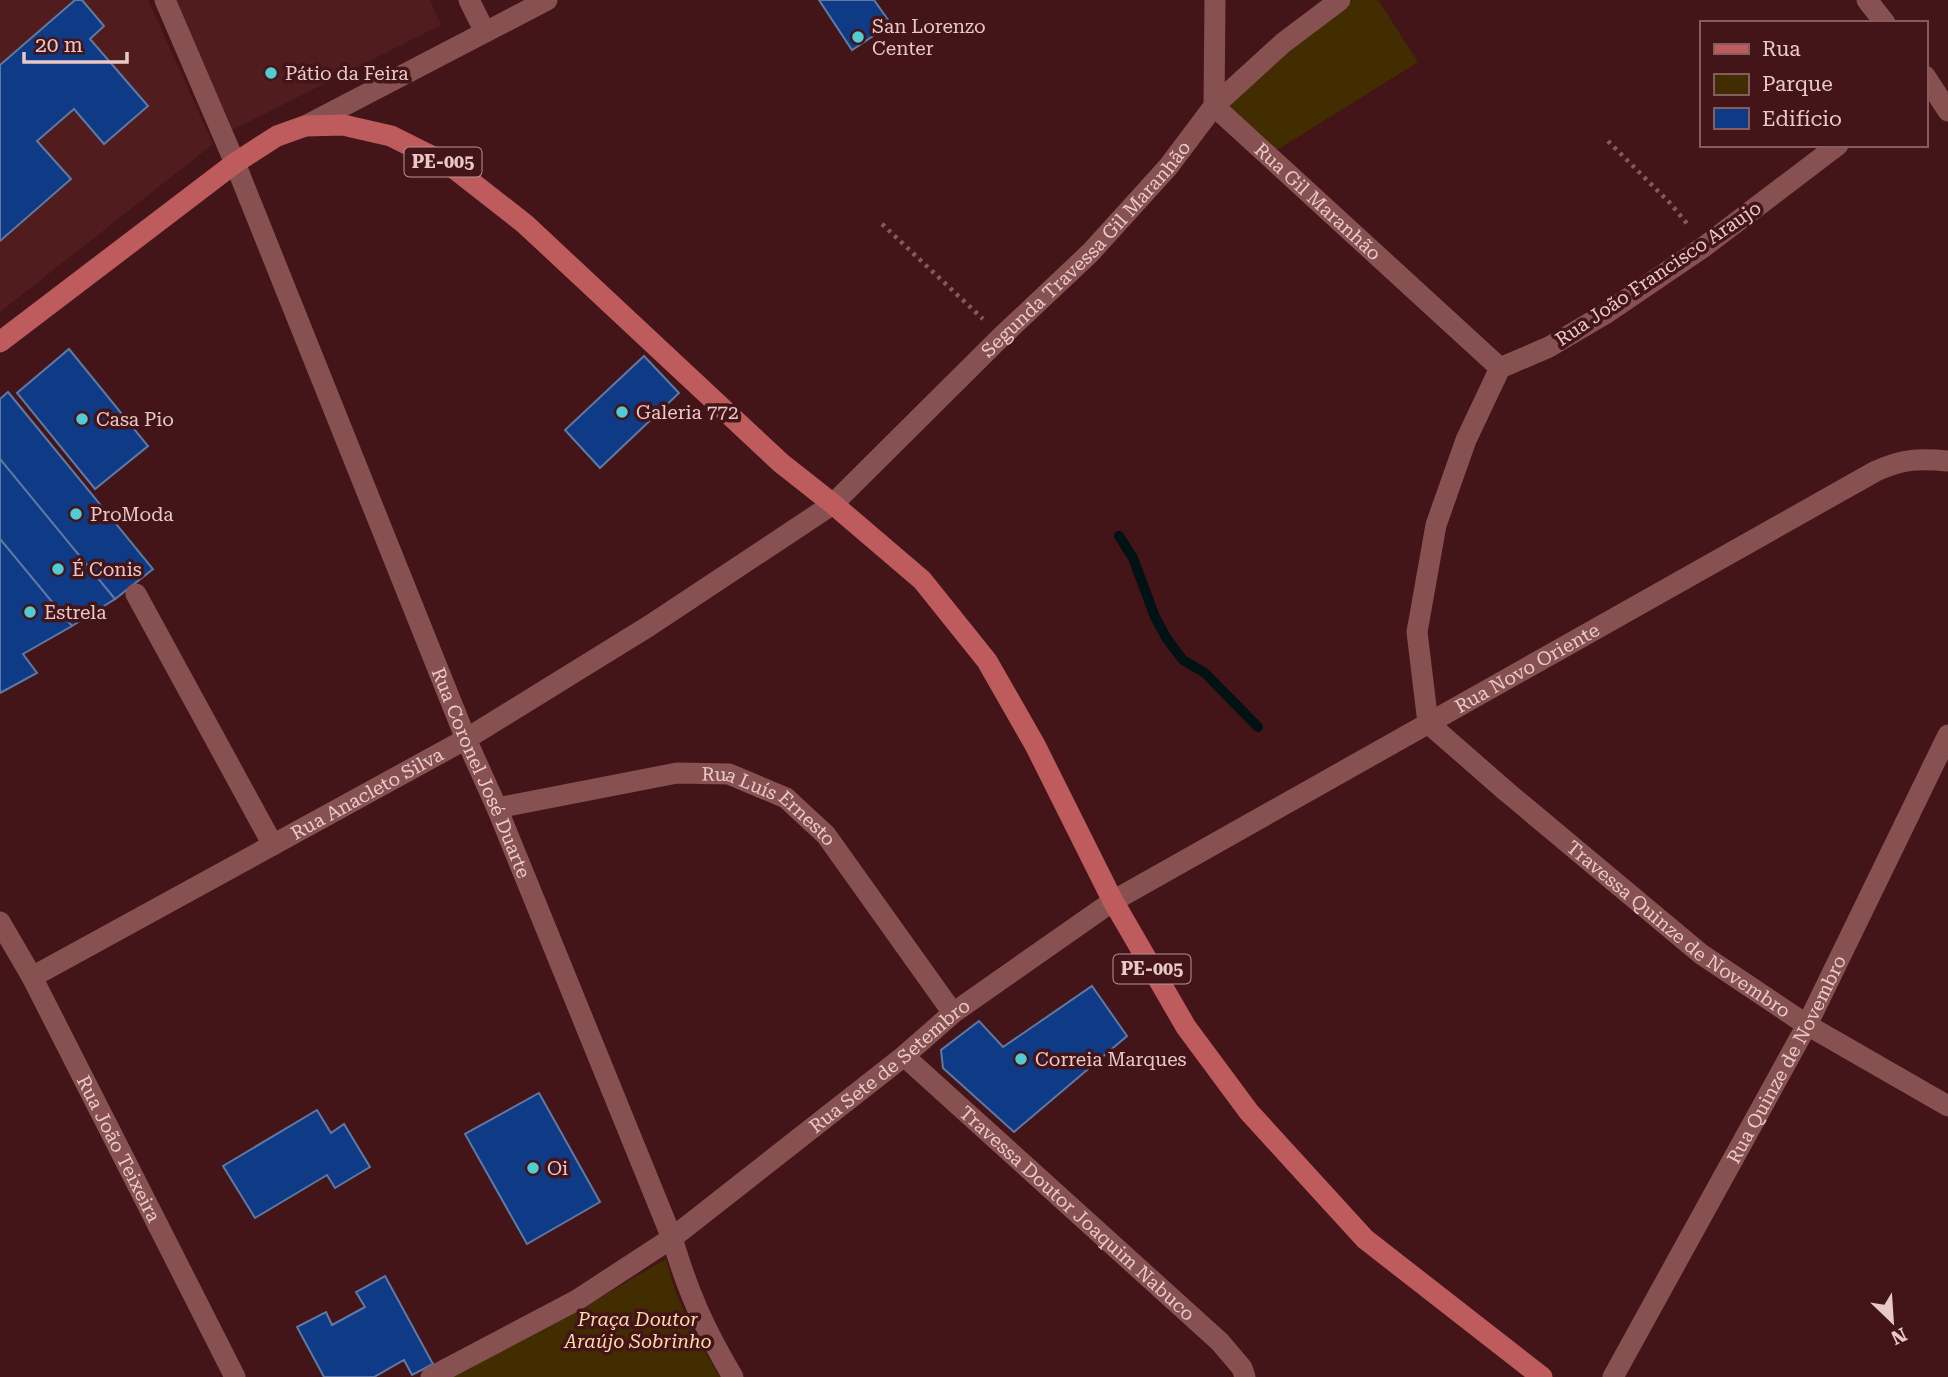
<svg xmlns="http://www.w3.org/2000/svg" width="1948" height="1377" viewBox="0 0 1948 1377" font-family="'Roboto Serif',serif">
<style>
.built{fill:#511c1d}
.green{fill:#422d00}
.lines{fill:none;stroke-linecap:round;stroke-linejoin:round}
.stream{stroke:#001214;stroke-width:10}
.building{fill:#0f3b86;stroke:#5f79a3;stroke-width:2}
.path{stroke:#835a5b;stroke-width:4.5;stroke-dasharray:3.5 5;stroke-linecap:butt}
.street{stroke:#865150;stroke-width:21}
.primary{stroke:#bd5b5d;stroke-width:21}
.poi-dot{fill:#51ccd3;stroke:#441518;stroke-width:2.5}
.labels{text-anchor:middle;stroke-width:7;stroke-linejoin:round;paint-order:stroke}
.shield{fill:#441518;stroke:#b89393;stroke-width:2}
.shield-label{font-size:18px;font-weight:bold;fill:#e9c9c8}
.poi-label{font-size:19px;fill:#e9c9c8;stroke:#441518;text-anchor:start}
.street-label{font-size:19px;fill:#e9c9c8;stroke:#441518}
.park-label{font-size:19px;font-style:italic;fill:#fcdba4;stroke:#441518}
</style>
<rect width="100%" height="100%" fill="#441518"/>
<path class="built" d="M0,0H148L213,144L0,312Z
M168,0H430L441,25L232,130L217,122Z"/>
<path class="green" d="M1354,0H1378L1418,62L1277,150L1215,94Z
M666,1259C676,1303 697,1339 720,1377H453L579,1310Z"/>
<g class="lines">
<path class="stream" d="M1119,536L1133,558L1155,617L1167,639L1183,660L1205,673L1258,727"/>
</g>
<path class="building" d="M75,0H82L104,26L90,39L148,106L104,144L74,109L37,141L71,179L0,241V65Z
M819,0H874L891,24L852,50Z
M69,349L148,446L95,489L17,393Z
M644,356L679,393L600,468L565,430Z
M8,392L153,569L115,599L0,459V399Z
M0,459L115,599L72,626L0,539Z
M0,539L72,626L23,654L37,673L0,693Z
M1092,986L1127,1036L1014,1132L943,1068L941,1050L979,1021L1003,1047Z
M539,1093L600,1202L527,1244L465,1134Z
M317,1110L331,1133L344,1124L370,1167L335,1188L327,1175L255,1218L223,1166Z
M385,1276L433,1364L412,1375L404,1360L374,1377H324L297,1327L326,1312L332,1325L365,1307L356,1292Z"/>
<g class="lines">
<path class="path" d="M1608,141L1670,203L1689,226
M882,224L983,319"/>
<g class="street">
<path id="s1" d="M165,0L235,163L466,739L497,808L672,1238C688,1292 704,1328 733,1377"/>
<path d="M469,0L485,32"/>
<path id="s2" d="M1215,0L1214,106L1500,368"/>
<path d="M1867,0L1885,23"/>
<path d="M1925,76L1948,111"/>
<path d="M305,126L547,0"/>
<path id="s3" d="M1838,145L1705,246L1605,314L1549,347L1500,368L1466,440L1436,525L1417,632L1428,723L1507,792L1701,954L1807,1025L1948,1106"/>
<path d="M136,594L273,845"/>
<path id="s4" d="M497,808L677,773L729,774L786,798L826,835L953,1013"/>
<path id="s5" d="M0,922L32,977L235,1377"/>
<path id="s6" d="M32,977L466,739L649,626L833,504L1001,337L1091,252L1168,167L1214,106L1283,43L1340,0"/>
<path id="s7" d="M904,1056L1220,1342L1242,1368L1245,1377"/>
<path id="s8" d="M431,1377L577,1300L672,1238L904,1056L953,1013L1113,901L1876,471C1903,459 1919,458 1948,461"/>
<path id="s9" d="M1613,1377L1807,1025L1948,735"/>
</g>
<path class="primary" d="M0,342L235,163L277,136L305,126L343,125L391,136L451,166L525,224L781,463L833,504L922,580L987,661L1035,745L1113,901L1186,1027L1249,1112L1365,1239L1542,1377"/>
</g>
<g class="poi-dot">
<circle cx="858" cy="37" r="7"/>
<circle cx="271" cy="73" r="7"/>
<circle cx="622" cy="412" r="7"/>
<circle cx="82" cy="419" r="7"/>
<circle cx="76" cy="514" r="7"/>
<circle cx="58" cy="569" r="7"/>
<circle cx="30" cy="612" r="7"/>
<circle cx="1021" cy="1059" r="7"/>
<circle cx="533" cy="1168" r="7"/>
</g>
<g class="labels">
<g class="shield">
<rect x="404.5" y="147.5" width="77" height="29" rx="5"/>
<rect x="1113.5" y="954.5" width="77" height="29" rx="5"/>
</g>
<g class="shield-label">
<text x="443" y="168">PE-005</text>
<text x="1152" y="975">PE-005</text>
</g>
<g class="poi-label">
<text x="872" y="33">San Lorenzo<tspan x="872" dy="22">Center</tspan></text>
<text x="285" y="80">Pátio da Feira</text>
<text x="636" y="419">Galeria 772</text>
<text x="96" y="426">Casa Pio</text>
<text x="90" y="521">ProModa</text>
<text x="72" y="576">É Conis</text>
<text x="44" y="619">Estrela</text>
<text x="1035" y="1066">Correia Marques</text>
<text x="547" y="1175">Oi</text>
</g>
<g class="street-label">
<text dy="7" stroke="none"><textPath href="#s2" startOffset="247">Rua Gil Maranhão</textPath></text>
<text dy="7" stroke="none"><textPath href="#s6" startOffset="1290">Segunda Travessa Gil Maranhão</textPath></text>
<text transform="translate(1658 273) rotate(-34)" y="7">Rua João Francisco Araujo</text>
<text dy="7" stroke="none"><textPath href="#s8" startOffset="1309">Rua Novo Oriente</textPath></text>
<text dy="7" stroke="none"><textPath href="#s1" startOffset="835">Rua Coronel José Duarte</textPath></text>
<text dy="7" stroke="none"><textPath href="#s6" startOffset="382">Rua Anacleto Silva</textPath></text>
<text dy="7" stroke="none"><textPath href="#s4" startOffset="285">Rua Luís Ernesto</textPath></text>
<text dy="7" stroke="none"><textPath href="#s3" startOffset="1101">Travessa Quinze de Novembro</textPath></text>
<text dy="7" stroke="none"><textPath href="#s9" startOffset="362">Rua Quinze de Novembro</textPath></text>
<text dy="7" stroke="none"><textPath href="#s8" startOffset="556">Rua Sete de Setembro</textPath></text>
<text dy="7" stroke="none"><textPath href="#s5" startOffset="256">Rua João Teixeira</textPath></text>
<text dy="7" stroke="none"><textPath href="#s7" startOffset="234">Travessa Doutor Joaquim Nabuco</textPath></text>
</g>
<g class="park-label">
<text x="638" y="1326">Praça Doutor<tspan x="638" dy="22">Araújo Sobrinho</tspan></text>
</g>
</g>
<rect x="1700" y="21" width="228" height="126" fill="#441518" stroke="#865d5e" stroke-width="2"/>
<rect x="1714" y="44" width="35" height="10" fill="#bd5b5d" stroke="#865d5e" stroke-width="2"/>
<text x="1762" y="56" font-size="21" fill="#e9c9c8">Rua</text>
<rect x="1714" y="74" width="35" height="21" fill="#422d00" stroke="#865d5e" stroke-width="2"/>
<text x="1762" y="91" font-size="21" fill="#e9c9c8">Parque</text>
<rect x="1714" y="108" width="35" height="21" fill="#0f3b86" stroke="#865d5e" stroke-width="2"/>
<text x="1762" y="126" font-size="21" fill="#e9c9c8">Edifício</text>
<g transform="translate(1892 1321) rotate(155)" stroke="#441518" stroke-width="5" paint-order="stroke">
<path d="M0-5L12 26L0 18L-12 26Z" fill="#e9c9c8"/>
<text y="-10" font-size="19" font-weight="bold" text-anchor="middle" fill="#e9c9c8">N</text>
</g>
<path d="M24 52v10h103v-10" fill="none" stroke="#e9c9c8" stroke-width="3.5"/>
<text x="35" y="52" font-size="21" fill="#e9c9c8" stroke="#441518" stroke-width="5" paint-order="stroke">20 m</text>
</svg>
